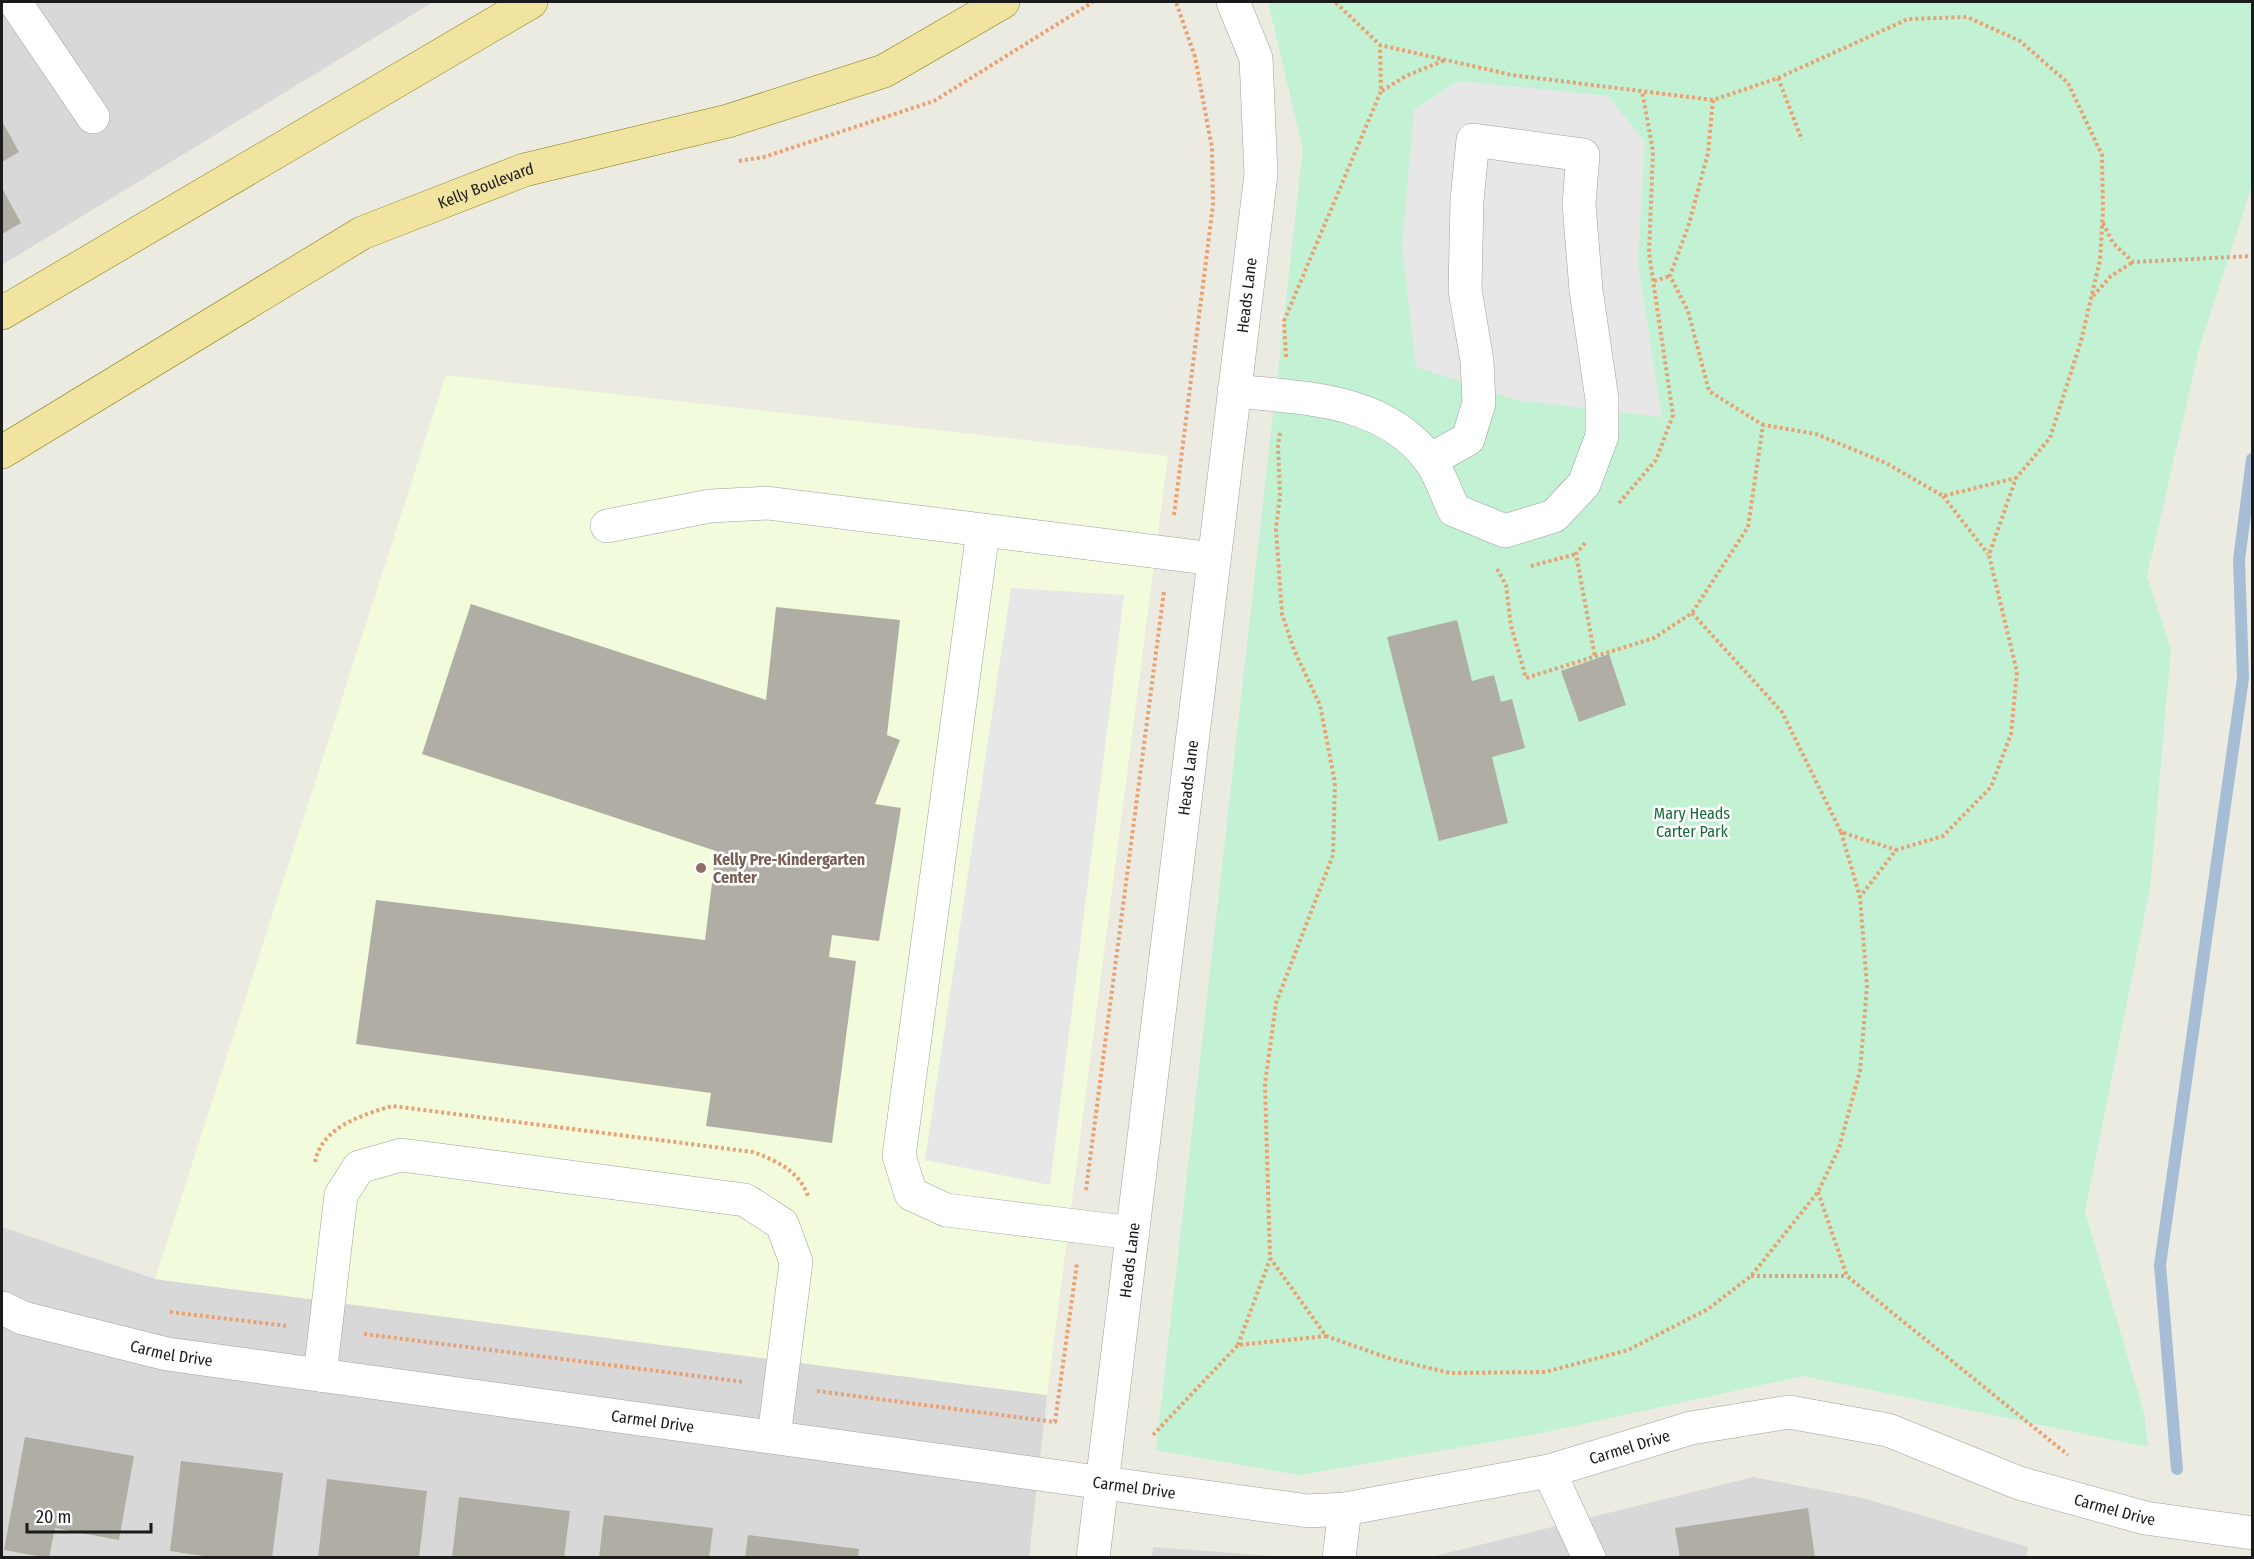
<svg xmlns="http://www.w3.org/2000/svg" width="2254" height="1559" viewBox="0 0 2254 1559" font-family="'Fira Sans Condensed',sans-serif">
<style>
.residential{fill:#d9d8d8}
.education{fill:#f2fbdb}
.park{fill:#c2f2d3}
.parking{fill:#e7e7e7}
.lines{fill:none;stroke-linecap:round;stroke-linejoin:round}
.stream{stroke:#a6bdd5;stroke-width:12}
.building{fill:#b0ada5}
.minor-casing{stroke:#9f9f9f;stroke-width:34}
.major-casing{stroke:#827c10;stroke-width:34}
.path{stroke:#e9a174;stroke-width:4;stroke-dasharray:3 3;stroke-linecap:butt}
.minor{stroke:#fff;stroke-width:33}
.major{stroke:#f1e4a1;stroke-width:33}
.education-dot{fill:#8d6e63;stroke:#fff;stroke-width:2}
.labels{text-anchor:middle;stroke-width:5;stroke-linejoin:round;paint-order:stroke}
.street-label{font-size:16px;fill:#1b1b1b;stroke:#fff}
.park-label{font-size:16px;fill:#176b35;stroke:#fff}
.education-label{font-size:16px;font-weight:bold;fill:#785e54;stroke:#fff;text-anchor:start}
</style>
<rect width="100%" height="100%" fill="#ebebe1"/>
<path class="residential" d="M2,2H433L2,265Z
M2,1227L155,1279L1047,1395L1029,1557H2Z
M1753,1477L1863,1498L2028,1547L2026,1558H1427Z
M1153,1547L1287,1557H1152Z"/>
<path class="education" d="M446,375L1168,456L1047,1395L155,1279Z"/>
<path class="park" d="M1268,2H2252V185L2200,346L2147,576L2171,649L2150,888L2085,1211L2144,1413L2148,1447L1803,1376L1537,1434L1299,1475L1156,1450L1303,149Z"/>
<path class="parking" d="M1458,81L1608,96L1645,142L1638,264L1662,417L1516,400L1416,367L1402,247L1414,110Z
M1011,588L1124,595L1050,1185L925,1160Z"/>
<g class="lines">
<path class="stream" d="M2177,1469L2160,1265L2243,678L2239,560L2252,459"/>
</g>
<path class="building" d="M2,121L19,152L2,162Z
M2,188L21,223L2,234Z
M471,604L766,700L776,607L900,620L887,735L900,740L875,804L901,808L879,941L832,935L829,957L856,961L832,1143L706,1126L711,1093L356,1044L376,900L705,940L716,851L422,754Z
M1457,620L1472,681L1494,675L1501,702L1512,699L1525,748L1492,757L1508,823L1439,841L1387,637Z
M1609,654L1626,705L1579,722L1561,671Z
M25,1437L134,1456L119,1540L55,1528L49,1558L4,1550Z
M181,1461L283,1473L272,1558H217L170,1551Z
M327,1479L427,1491L419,1558H318Z
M459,1497L570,1511L564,1558H452Z
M1808,1508L1815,1558H1680L1675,1528Z
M604,1515L713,1528L709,1558H599Z
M748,1535L859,1549L858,1558H745Z"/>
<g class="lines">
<defs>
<g id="minor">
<path d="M15,2L93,117"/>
<path d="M1234,391C1303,398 1383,398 1429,459C1440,473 1446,494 1454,510L1505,531L1554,516L1584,484L1602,436V399L1586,290L1579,204L1583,155L1473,140L1467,200L1465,290L1477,361L1479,403L1468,439L1430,460"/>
<path d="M607,526L710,506L767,503L1214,559"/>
<path d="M983,531L899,1156L911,1194L946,1210L1133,1233"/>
<path id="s1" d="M2,1308L23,1318L167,1354L1308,1511L1345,1509L1549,1471L1691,1428L1789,1412L1888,1430L2019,1483L2145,1518L2252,1533"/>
<path d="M320,1375L341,1195L359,1167L401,1155L745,1200L782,1224L796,1262L774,1437"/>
<path d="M1549,1471L1589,1558"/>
<path id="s2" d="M1093,1558L1261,174L1256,58L1233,2"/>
<path d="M1339,1558L1345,1509"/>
</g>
<g id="major">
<path d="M2,313L531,2"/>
<path id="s3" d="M2,452L362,233L524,170L728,121L884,71L1003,2"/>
</g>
</defs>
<use href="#minor" class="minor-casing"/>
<use href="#major" class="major-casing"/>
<path class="path" d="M1778,78L1802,140
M1382,91L1406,76L1445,60
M1713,100L1708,153L1689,224L1670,276L1688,311L1709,391L1763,425
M739,161L764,157L934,101L1093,2
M2103,223L2113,243L2133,262L2252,256
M1654,281L1670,276
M2093,296L2111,276L2133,262
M1286,357L1284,321L1381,91L1380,45
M1280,433L1278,445L1280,495L1276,529L1282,614L1294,650L1320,705L1335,783L1333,855L1276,1003L1265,1084L1270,1258L1326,1336L1388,1358L1450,1373L1545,1372L1628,1350L1708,1309L1751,1276L1818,1192L1839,1148L1860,1071L1867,986L1860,897L1896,850L1943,836L1991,787L2011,734L2017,672L1989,555L2016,478L2050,438L2081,341L2100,260L2103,211L2102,155L2068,83L2020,41L1967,17L1908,19L1778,78L1713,100L1512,75L1380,45L1335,2
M1943,496L1988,554
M1619,503L1656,460L1673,415L1649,253L1653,151L1642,91
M1174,515L1213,205L1212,148L1195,57L1176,2
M1585,543L1576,554L1595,657
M1531,566L1576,554
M1497,569L1506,585L1511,626L1526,678L1654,638L1692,613L1748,527L1763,425L1816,434L1886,463L1943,496L2016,478
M1692,613L1782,712L1841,832L1896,850
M1841,832L1860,897
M315,1162C322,1126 363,1115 392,1106L753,1152C777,1161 799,1171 808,1196
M1086,1190L1164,591
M1818,1192L1847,1276L2068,1455
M1751,1276H1847
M170,1312L288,1326
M364,1334L744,1382
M1238,1345L1270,1259
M817,1391L1055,1422L1077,1263
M1153,1435L1238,1345L1326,1336"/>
<use href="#minor" class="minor"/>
<use href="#major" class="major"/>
</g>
<circle class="education-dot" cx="701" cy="868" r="6"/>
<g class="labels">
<g class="street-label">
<text dy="6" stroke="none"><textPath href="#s3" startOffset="554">Kelly Boulevard</textPath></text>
<text dy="6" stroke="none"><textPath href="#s2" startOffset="1272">Heads Lane</textPath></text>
<text dy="6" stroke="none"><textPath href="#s2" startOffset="786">Heads Lane</textPath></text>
<text dy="6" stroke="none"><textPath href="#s2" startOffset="300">Heads Lane</textPath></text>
<text dy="6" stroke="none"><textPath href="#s1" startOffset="176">Carmel Drive</textPath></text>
<text dy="6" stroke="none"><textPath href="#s1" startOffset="662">Carmel Drive</textPath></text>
<text dy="6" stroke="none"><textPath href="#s1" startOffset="1652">Carmel Drive</textPath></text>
<text dy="6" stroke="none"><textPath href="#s1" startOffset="1148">Carmel Drive</textPath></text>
<text dy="6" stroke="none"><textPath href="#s1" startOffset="2157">Carmel Drive</textPath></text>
</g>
<g class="park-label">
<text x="1692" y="819">Mary Heads<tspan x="1692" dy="18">Carter Park</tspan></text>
</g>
<g class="education-label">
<text x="713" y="865">Kelly Pre-Kindergarten<tspan x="713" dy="18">Center</tspan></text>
</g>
</g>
<rect width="2254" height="1559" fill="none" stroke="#1b1b1b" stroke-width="6"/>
<path d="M27 1523v9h124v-9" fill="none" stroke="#1b1b1b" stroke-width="3"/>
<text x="36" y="1523" font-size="18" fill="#1b1b1b" stroke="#ffffff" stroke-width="4.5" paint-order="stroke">20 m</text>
</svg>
